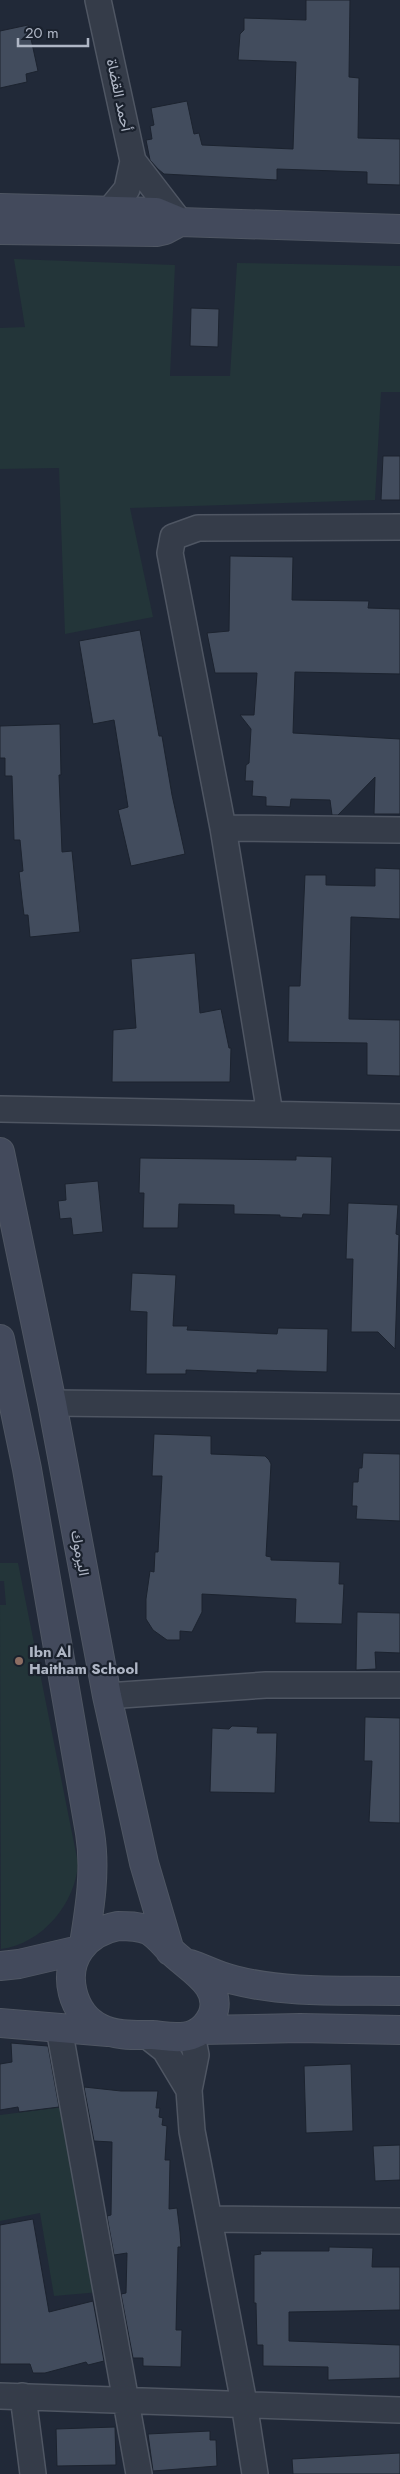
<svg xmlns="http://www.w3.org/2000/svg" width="400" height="2474" viewBox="0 0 400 2474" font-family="Jost,Vazirmatn,sans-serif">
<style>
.green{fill:#233539}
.building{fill:#424c5d;stroke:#1c232f}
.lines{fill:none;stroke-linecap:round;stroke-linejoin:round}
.street-casing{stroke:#4f5663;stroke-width:28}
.secondary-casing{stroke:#4f5663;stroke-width:30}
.street{stroke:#353c49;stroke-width:25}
.secondary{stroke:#434a5c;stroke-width:28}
.education-dot{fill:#8d6e63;stroke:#1a212d;stroke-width:2}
.labels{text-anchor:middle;stroke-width:4.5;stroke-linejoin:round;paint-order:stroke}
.street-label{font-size:15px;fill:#afb6c5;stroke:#1a212d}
.poi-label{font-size:15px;font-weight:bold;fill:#afb6c5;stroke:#1a212d;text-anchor:start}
</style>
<rect width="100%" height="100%" fill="#212938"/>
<path class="green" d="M14,259L175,265L170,376H230L237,263L400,266V392H381L375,500L130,508L153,617L65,634L59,468L0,469V328L25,327Z
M0,1563H18L78,1863C76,1903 42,1944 1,1949L0,1605H6L4,1581H0Z
M64,2107L100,2292L54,2296L40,2213L0,2221V2115Z"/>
<path class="building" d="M306,0H350L349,77L359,78L358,138L400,139V185L367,184V172L277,169V180L164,174L158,169L150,160L146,140L152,139L150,126L154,125L151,108L187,101L194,134L199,133L202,145L293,149L296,62L238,60L240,34L244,30V18L306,20Z
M28,25L38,71L26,74L27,82L0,88V31Z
M191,308L219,309L218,347L190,346Z
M383,456H400V500H381Z
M230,556L293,557L292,600L369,601L368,608L400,609V674L295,672L293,733L400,739V814H374L375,777L338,815H332L330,800L291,799L290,807L266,806V797L252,796L253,781H245L246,765L249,763L251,729L240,715H254L257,673H215L207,633L229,631Z
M140,630L159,736H162L172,795L185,854L131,866L118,810L128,807L114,720L93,724L79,641Z
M60,724L61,775H59L62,852L72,851L80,932L30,937L28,915H24L22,899L19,872L23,871L20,840H14L12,776H5V758H0V726Z
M375,868L400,869V919L351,917L349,1019L400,1020V1076L367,1075V1043L288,1042L289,986H300L305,875H326V885L375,886Z
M195,953L200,1013L221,1009L229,1048H231L230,1082H112L113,1030L136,1028L131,959Z
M296,1156L332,1157L330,1215L303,1214L302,1218L280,1217V1215L234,1214V1205L179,1204L178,1228H143L144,1193H139L140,1158L296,1160Z
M98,1181L103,1232L73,1235L71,1218L60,1219L58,1201L66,1200L65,1184Z
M348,1203L398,1205L396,1234L399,1235L395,1349L378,1332H351L353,1259H346Z
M132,1273L176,1275L173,1326H188L187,1330L277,1334L278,1328L328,1329L327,1372L257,1370V1373L186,1370V1374H146L147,1312L130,1311Z
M154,1434L211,1436V1454L265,1456L269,1460L271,1464L266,1556L271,1557V1560L340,1562L339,1584H344L342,1624L295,1623L296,1599L202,1594V1612L192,1632L180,1631V1640H167L153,1630L146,1619V1599L150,1571L154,1572L155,1552H158L162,1476H152Z
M363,1453L400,1454V1521L356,1519L357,1506H352L353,1482H358L359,1468H362Z
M357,1612L400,1613V1653L375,1652L376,1669L356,1670Z
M365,1717L400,1718V1823L369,1822L372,1761H364Z
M232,1726L258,1727L257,1733H277L275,1793L210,1792L212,1728L229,1729Z
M11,2043L48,2046L59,2107L19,2112L18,2107L0,2110V2064L12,2062Z
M351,2064L353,2131L306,2133L304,2066Z
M84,2087L121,2091H158L156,2108H160L159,2117L163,2118L162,2125L167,2126L165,2160H170L169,2209L177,2208L180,2232L181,2247H178L176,2330H182L181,2367L143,2366V2358H133L121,2294L126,2293L127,2253L114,2255L107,2216L111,2215L112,2142L94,2141Z
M400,2145V2180L375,2181L373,2146Z
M33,2219L49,2312L93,2301L104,2361L88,2365L86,2362L45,2373H33L30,2364H0V2225Z
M329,2247L373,2248L372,2267H400V2310L289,2312V2341L400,2345V2378L328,2380V2367L263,2366V2345H257L256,2303H254V2255L261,2254L260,2251H329Z
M115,2427L116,2465L57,2466L56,2429Z
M210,2431V2440H216L217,2466L153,2471L148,2434Z
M400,2453V2474H293L292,2459Z"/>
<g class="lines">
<defs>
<path id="street" d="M98,0L133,161L127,189L109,211
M133,161L180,222
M223,828L400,830
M0,1109L400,1117
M270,1114L223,828L170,553L173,537L198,528L400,527
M52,1403L400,1407
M107,1696L266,1685H400
M59,2028L139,2474
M146,2035L165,2050L189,2090
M192,2035L196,2055L189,2090L192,2131L244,2403L255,2474
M210,2219L400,2221
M0,2396L400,2410
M23,2396L33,2474"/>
<path id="secondary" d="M0,208L156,212L180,222L400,229
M0,230L156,232L165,230L180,222
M0,1152L52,1403L107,1696L144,1863L170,1951
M0,1339L27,1469L90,1833C96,1870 90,1907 84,1944
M118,1926C128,1926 138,1926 148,1930C157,1935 163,1943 170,1950C187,1968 225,1985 212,2016C208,2024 202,2031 194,2034C181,2040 165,2036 152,2035C135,2035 115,2036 100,2028C72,2014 62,1974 80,1949C89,1936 103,1929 118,1926Z
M190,1964C205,1969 219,1977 234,1980C288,1994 345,1990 400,1991
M0,1966L19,1964L79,1950
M0,2023L108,2032
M201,2030L300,2028L400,2030"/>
</defs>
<use href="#street" class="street-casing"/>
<use href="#secondary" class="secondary-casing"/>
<use href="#street" class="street"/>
<use href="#secondary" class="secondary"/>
</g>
<circle class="education-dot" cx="19" cy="1661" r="5"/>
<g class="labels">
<g class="street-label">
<text transform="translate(119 95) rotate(78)" y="5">أحمد القضاة</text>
<text transform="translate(80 1553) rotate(79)" y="5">اليرموك</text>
</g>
<g class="poi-label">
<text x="29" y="1657">Ibn Al<tspan x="29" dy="17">Haitham School</tspan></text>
</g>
</g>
<path d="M18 38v8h70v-8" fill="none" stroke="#afb6c5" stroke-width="2.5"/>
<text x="25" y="38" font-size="15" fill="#afb6c5" stroke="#1a212d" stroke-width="4" paint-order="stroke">20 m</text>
</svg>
